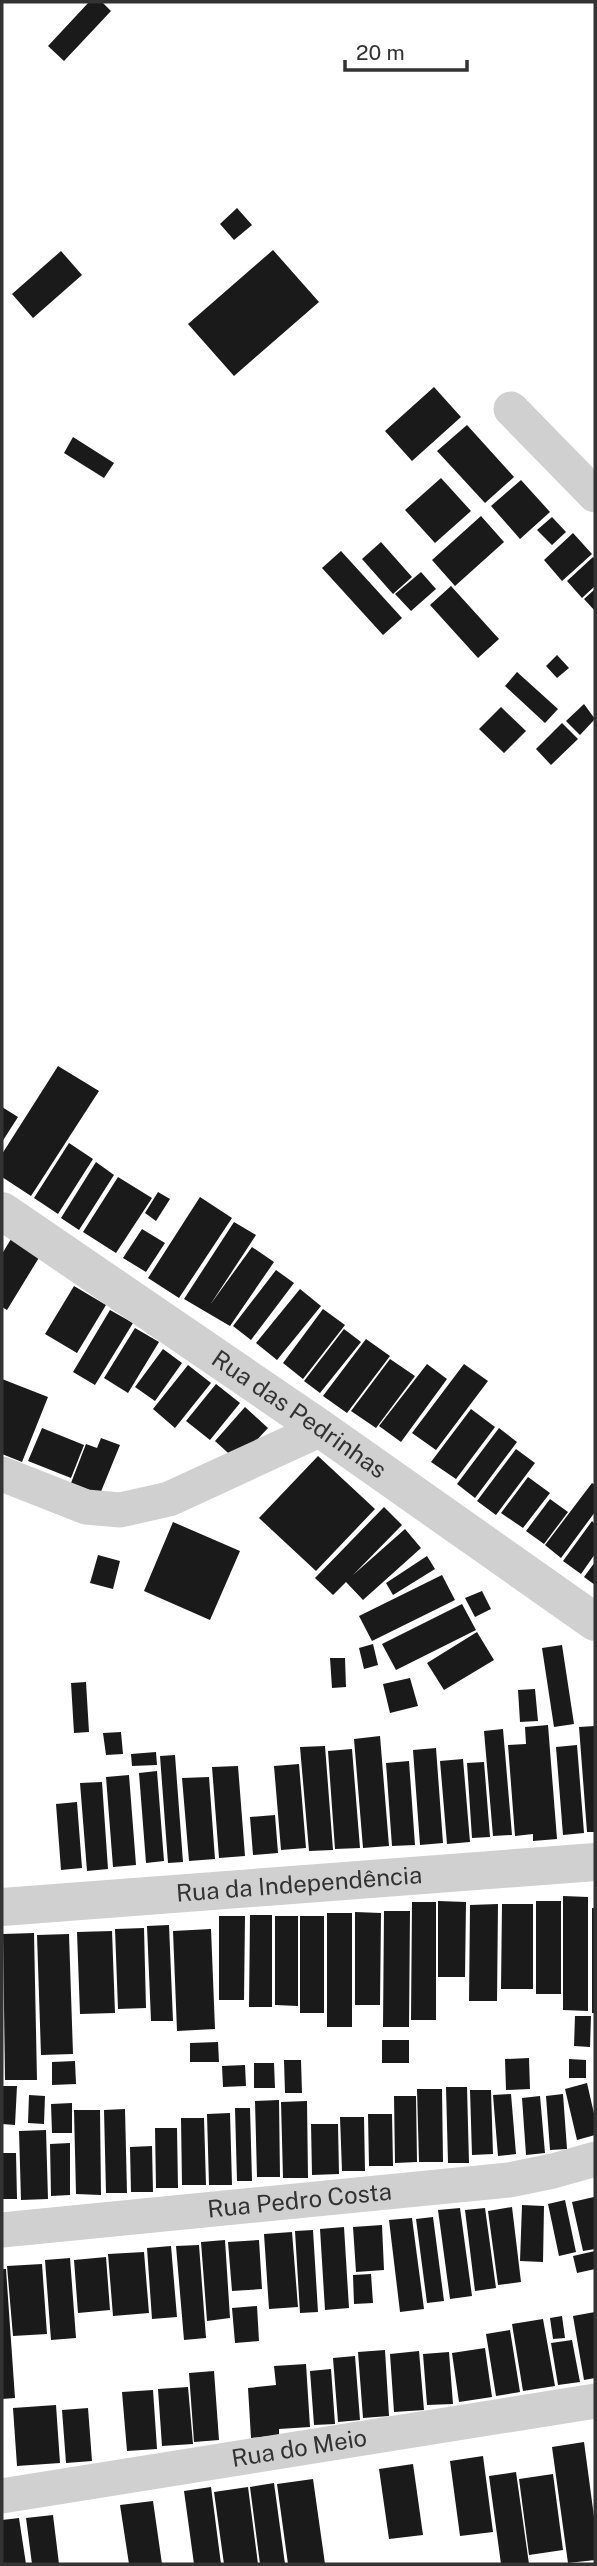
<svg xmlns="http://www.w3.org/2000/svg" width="597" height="2566" viewBox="0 0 597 2566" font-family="'Public Sans',sans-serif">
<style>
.building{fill:#1a1a1a}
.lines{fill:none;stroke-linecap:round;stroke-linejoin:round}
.minor{stroke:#d0d0d0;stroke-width:35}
.tertiary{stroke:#d0d0d0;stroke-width:38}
.labels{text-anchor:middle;stroke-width:7;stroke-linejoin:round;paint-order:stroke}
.street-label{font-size:24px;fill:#333;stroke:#fff}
</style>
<rect width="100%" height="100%" fill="#fff"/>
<path class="building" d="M89,2H102L111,11L64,61L48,46Z
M237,208L252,225L234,240L220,224Z
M273,250L319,302L234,376L188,324Z
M61,251L82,275L33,318L12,294Z
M434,387L461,417L412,461L385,431Z
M467,425L514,477L485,503L437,451Z
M73,437L114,463L104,478L64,453Z
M441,478L471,511L435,543L405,510Z
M521,480L550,512L520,539L491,506Z
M481,516L504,542L455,586L432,560Z
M552,517L566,532L552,545L537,530Z
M573,533L592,554L562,581L544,560Z
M381,542L412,577L393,594L362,559Z
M341,551L402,618L383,635L322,568Z
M593,557L595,559V586L582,598L567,581Z
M421,572L436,589L411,611L395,594Z
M451,586L499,639L478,658L430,605Z
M595,589V611L584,599Z
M557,655L569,668L557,678L546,666Z
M517,672L558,709L545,723L505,686Z
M584,704L595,719L580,735L566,721Z
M501,707L526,731L504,753L479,729Z
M562,723L578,739L551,765L536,749Z
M58,1066L99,1091L31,1196L2,1177V1154Z
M2,1107L18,1117L2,1142Z
M69,1143L93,1159L58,1214L34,1198Z
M96,1162L114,1175L79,1230L61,1218Z
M118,1177L152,1198L116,1253L83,1232Z
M158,1192L170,1199L156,1221L145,1213Z
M200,1197L232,1218L179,1298L148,1278Z
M234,1222L256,1235L210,1305L252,1247L274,1262L230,1326L184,1299Z
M142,1229L165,1243L146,1272L123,1258Z
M11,1239L40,1256L7,1310L2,1307V1254Z
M276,1270L294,1283L251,1340L233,1326Z
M74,1286L106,1305L77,1353L45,1334Z
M300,1289L321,1306L277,1360L256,1343Z
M323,1309L345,1325L303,1379L283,1363Z
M110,1310L133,1323L95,1385L73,1372Z
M135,1328L159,1342L128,1393L104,1378Z
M344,1329L361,1342L320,1393L304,1381Z
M366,1339L390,1356L347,1413L323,1396Z
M163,1349L182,1363L155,1401L135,1387Z
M390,1359L415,1376L376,1428L351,1411Z
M427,1364L447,1379L401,1442L379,1426Z
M464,1364L488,1381L436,1450L412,1433Z
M188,1365L211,1383L175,1428L153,1409Z
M2,1379L48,1397L22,1462L2,1454Z
M216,1384L240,1403L210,1440L186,1421Z
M245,1407L268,1428L237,1461L215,1441Z
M471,1409L495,1427L456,1479L431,1462Z
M42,1428L84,1445L71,1478L28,1461Z
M499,1428L517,1442L475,1498L457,1484Z
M101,1438L120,1445L100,1494L71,1483L86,1444L97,1448Z
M516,1449L535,1463L496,1515L477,1501Z
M318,1456L375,1509L316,1571L259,1518Z
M528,1477L550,1493L523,1528L501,1513Z
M592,1483L595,1485V1512L561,1558L545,1545Z
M550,1499L568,1512L544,1544L526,1531Z
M384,1507L402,1525L353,1575L405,1529L421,1548L363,1600L346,1582L333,1595L315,1578Z
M592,1521L595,1524V1554L581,1574L563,1561Z
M173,1522L240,1551L210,1620L144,1591Z
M98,1555L120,1561L113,1589L90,1583Z
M427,1556L435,1569L393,1595L386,1583Z
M595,1562V1585L584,1577Z
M442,1575L455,1600L372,1641L359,1616Z
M482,1591L491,1609L475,1617L465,1598Z
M462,1604L476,1630L396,1670L382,1644Z
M477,1632L494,1660L444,1690L427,1663Z
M373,1644L378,1665L364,1669L359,1648Z
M562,1645L574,1724L554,1727L542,1648Z
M330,1658H345L346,1687L332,1688Z
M410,1678L418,1706L390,1713L383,1684Z
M86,1682L89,1732L74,1733L71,1683Z
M535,1689L538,1721L520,1722L518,1690Z
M548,1725L557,1839L533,1841V1834L515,1836L508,1745L526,1744L525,1727Z
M595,1726V1832H587L579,1727Z
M503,1729L512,1835L493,1836L484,1731Z
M121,1732L123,1754L106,1755L103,1733Z
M380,1736L389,1846L363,1848L354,1739Z
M577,1745L584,1833L563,1835L556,1747Z
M325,1746L333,1850L309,1851L300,1747Z
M436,1748L443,1843L420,1845L413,1750Z
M352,1749L360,1848L335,1849L328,1751Z
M156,1752L157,1765L132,1766L131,1754Z
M175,1755L183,1862L168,1863L160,1756Z
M463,1759L470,1842L447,1844L440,1761Z
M409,1761L415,1845L392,1846L386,1763Z
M484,1762L490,1837L472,1838L467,1763Z
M299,1764L306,1848L281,1850L274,1766Z
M238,1766L245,1856L219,1858L212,1767Z
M157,1771L164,1861L146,1863L139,1773Z
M129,1775L136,1865L113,1867L106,1777Z
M209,1777L215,1859L189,1861L182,1778Z
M102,1782L108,1869L87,1871L80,1783Z
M77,1802L82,1868L61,1870L56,1804Z
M275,1815L278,1853L253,1855L250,1817Z
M563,1896L588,1897V2011L563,2010Z
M438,1901L466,1902L465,1977H438Z
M536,1901H561V1994H536Z
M412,1902H436V2020H411Z
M498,1904L497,2001H469L470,1905Z
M502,1904H533V1989H501Z
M592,1908H595V2013H592Z
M384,1911H410L409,2027H383Z
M355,1912L381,1913L380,2005H355Z
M327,1913H352V2027H327Z
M250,1915H272V2007H249Z
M219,1916H245L244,2000H219Z
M275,1916H298V2006L275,2005Z
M300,1916H324V2013H300Z
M169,1925L173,2021H151L147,1926Z
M144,1928L146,2008L118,2009L115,1929Z
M211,1929L215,2029L177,2031L173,1931Z
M112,1931L115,2013L80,2014L77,1932Z
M34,1933L37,2080H5L3,1934Z
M69,1934L73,2054L41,2055L37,1935Z
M575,2016H591L590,2047L574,2046Z
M382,2040H409V2063H382Z
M218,2042L219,2062H190V2043Z
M529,2058L530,2089L506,2090L505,2059Z
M569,2059L586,2060V2078H569Z
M284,2060H301L302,2093H285Z
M75,2061L76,2084L52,2085V2062Z
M254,2063H274L275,2088H254Z
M245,2065L246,2086L223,2087L222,2066Z
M587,2083L595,2118V2135L577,2140L565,2089Z
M2,2086H17L15,2125L2,2124Z
M446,2087H467L469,2163H448Z
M417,2089H442L443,2162H419Z
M470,2090H491L493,2154L472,2155Z
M511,2094L516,2154L498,2156L493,2095Z
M563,2094L567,2149L550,2150L546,2096Z
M29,2095L45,2096L44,2124L28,2123Z
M394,2096H416L417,2162L395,2163Z
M540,2096L545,2153L526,2155L522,2098Z
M279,2100L280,2177H257L255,2101Z
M307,2101L308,2178H283L281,2102Z
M72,2103V2133H52L51,2104Z
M235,2108H250L252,2181H237Z
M125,2109L127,2193H106L104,2110Z
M74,2110H100L101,2195L76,2194Z
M230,2113L232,2185H209L207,2114Z
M368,2114H392L393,2166H369Z
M340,2117H364L365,2171H342Z
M181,2118H204L206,2185H182Z
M311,2124H338L339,2174L312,2175Z
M155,2128H177L178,2188H156Z
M46,2130L48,2199L21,2200L19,2131Z
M70,2143V2195L51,2196L50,2144Z
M152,2146L153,2192H131L130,2147Z
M2,2153H16L17,2199H2Z
M594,2197L595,2249L583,2251L572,2202Z
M565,2200L576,2252L559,2256L548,2204Z
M522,2205L544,2206L543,2262L520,2261Z
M512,2207L521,2282L498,2285L488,2211Z
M460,2208L472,2296L450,2299L438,2210Z
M485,2208L496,2288L475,2291L465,2210Z
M433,2217L444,2301L427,2303L416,2219Z
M412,2218L424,2309L400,2312L389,2220Z
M382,2225L384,2270L356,2272L353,2227Z
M344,2227L349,2308L325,2310L320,2229Z
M313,2230L318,2312L300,2313L295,2231Z
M292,2232L298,2307L269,2309L264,2234Z
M225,2240L230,2318L207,2321L201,2242Z
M259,2240L262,2289L232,2291L228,2242Z
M199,2245L206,2338L184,2340L176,2246Z
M171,2246L177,2317L152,2319L147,2248Z
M595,2251V2269L577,2273L573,2256Z
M144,2252L149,2313L113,2316L108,2254Z
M106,2257L110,2310L78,2313L74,2260Z
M70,2258L76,2338L51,2340L45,2260Z
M42,2264L47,2334L13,2336L7,2266Z
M2,2269H6L15,2398L2,2399Z
M371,2274L373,2303L354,2304L353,2275Z
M257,2306L259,2341L235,2343L232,2308Z
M595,2312V2378L584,2380L573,2316Z
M562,2316L565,2338L553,2339L550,2318Z
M543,2319L555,2386L523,2391L512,2324Z
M510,2330L520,2392L496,2396L486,2334Z
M572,2340L580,2382L558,2385L551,2343Z
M485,2348L492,2397L459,2402L452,2353Z
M385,2350L389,2416L363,2418L358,2352Z
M419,2351L424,2410L394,2412L390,2354Z
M449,2352L453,2404L427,2405L423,2354Z
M355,2356L360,2420L338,2422L333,2358Z
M306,2364L310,2427L279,2429V2435L251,2438L248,2388L276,2385L274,2366Z
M331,2369L335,2424L314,2425L310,2371Z
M214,2371L219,2440L194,2442L189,2373Z
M188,2387L193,2444L162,2446L158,2389Z
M153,2390L157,2449L127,2451L122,2392Z
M56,2405L60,2463L17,2466L13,2408Z
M88,2408L92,2461L66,2463L62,2410Z
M584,2442L595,2524V2560L568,2563L552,2447Z
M483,2456L493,2532L460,2536L450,2461Z
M413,2464L423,2535L389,2539L379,2469Z
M516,2472L529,2564H501L489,2476Z
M553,2474L563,2550L529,2555L519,2479Z
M313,2479L325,2564H288L277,2484Z
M274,2483L285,2564H260L250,2487Z
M211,2487L221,2564H194L184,2491Z
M248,2487L258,2564H224L214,2492Z
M153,2501L162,2564H129L120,2505Z
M53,2515L59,2564H32L26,2518Z
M19,2518L26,2564H2V2520Z"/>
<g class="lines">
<g class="minor">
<path d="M511,409L595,495"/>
<path d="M2,1474L86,1507L120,1510L169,1499L321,1429"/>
<path id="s1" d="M2,2230L509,2180L553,2171L595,2159"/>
<path id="s2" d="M2,2496L595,2401"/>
</g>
<g class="tertiary">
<path id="s3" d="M2,1211L321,1429L595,1622"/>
<path id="s4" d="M2,1907L595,1862"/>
</g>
</g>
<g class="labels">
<g class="street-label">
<text dy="8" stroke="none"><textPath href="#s3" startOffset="360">Rua das Pedrinhas</textPath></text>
<text dy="8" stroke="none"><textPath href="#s4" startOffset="298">Rua da Independência</textPath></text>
<text dy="8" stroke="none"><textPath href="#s1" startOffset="299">Rua Pedro Costa</textPath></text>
<text dy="8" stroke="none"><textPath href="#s2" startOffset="301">Rua do Meio</textPath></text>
</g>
</g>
<rect width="597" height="2566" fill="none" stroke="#333333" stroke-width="7"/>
<path d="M345 60v10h122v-10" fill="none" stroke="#333333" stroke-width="3.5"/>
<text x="356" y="60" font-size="21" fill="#333333" stroke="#ffffff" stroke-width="5" paint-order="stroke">20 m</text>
</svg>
